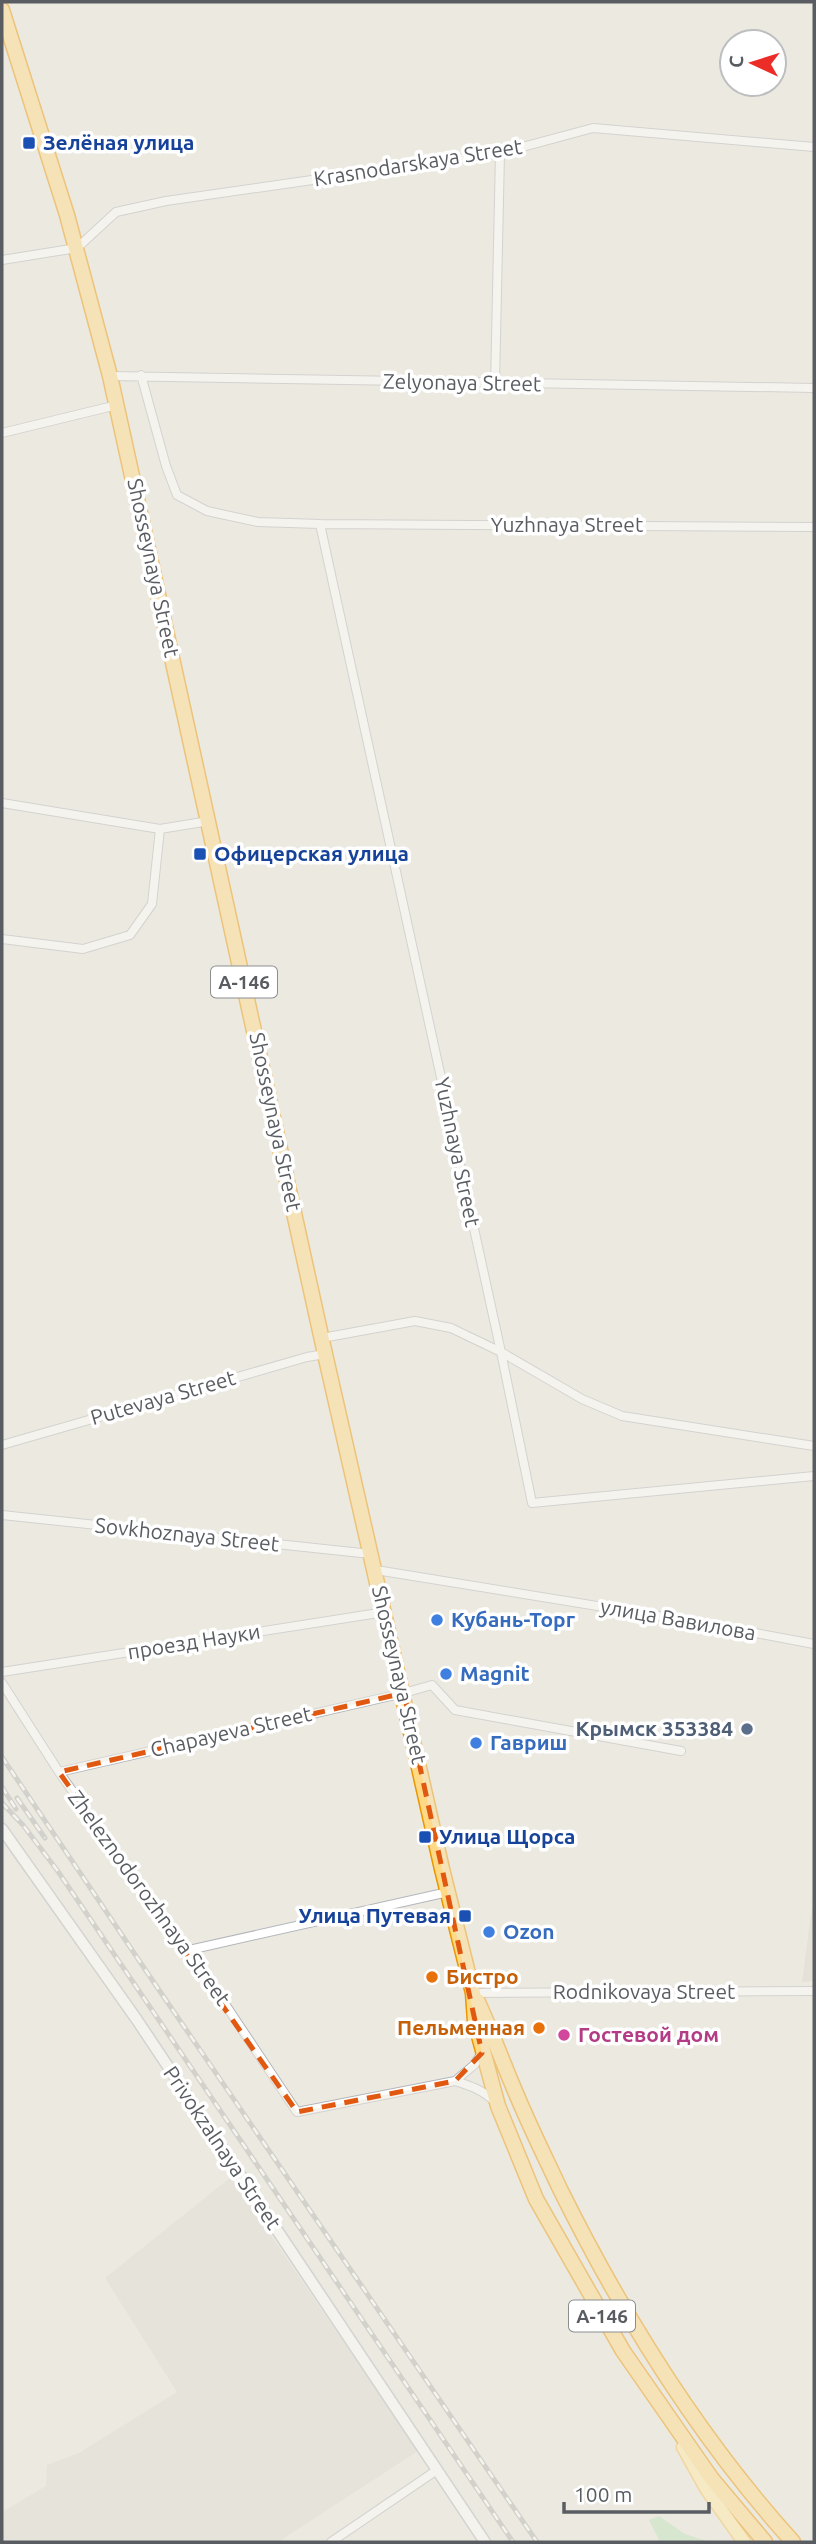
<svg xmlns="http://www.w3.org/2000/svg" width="816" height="2544" viewBox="0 0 816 2544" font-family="Ubuntu,sans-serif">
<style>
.industrial{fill:#dddbd5}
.education{fill:#dcd8cf}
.green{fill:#bde5bb}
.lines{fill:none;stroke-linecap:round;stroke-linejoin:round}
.street-casing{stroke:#b3b7bb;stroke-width:10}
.secondary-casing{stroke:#b4b8bd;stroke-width:13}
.primary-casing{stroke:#f4be52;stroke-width:15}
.highway-casing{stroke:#ec9600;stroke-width:17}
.street{stroke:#fff;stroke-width:8}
.secondary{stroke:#fff;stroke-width:10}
.primary{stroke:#ffeba2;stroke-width:12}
.highway{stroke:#ffd985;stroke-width:14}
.rail-casing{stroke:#b2b3b3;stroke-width:5}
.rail{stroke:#fff;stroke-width:2.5;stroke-dasharray:8;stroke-linecap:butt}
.marked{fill:none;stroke:#e15910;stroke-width:5;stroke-dasharray:14 9;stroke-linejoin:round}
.transit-dot{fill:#1a4fb4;stroke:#fff;stroke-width:2.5}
.shop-dot{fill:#3f7fe0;stroke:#fff;stroke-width:2.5}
.service-dot{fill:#5c6f8a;stroke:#fff;stroke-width:2.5}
.food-dot{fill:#e8710a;stroke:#fff;stroke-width:2.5}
.hotel-dot{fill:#d1479c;stroke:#fff;stroke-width:2.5}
.labels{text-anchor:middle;stroke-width:7;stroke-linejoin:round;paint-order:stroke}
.shield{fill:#fff;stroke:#8b8e91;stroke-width:2}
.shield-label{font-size:19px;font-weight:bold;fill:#595d62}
.transit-label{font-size:21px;font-weight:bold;fill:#164399;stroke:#fff;text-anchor:start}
.street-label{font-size:21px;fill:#595d62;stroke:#fff}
.shop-label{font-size:21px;font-weight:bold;fill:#366cbe;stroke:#fff;text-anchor:start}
.service-label{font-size:21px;font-weight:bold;fill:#4e5e75;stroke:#fff;text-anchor:end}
.food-label{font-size:21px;font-weight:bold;fill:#c56008;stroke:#fff;text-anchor:start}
.hotel-label{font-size:21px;font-weight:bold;fill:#b23c85;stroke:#fff;text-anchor:start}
</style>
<rect width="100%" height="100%" fill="#ece9e0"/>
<path class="industrial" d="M231,2177L418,2451L278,2542H2V2512L46,2486L47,2465L79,2453L177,2392L105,2278Z"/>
<path class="education" d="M814,1893V1981L802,1982L810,1922Z"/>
<path class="green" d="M659,2516L685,2534L710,2542H660L649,2520Z"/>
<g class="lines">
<defs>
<path id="street" d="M2,260L77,248L116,212L166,201L500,153L593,128L814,147
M141,375L166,466L177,495L207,511L258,522L320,524L814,527
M110,376L814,388
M495,384L500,153
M2,433L117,405
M320,524L501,1352L532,1503L814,1476
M2,803L160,829L209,821
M2,939L83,949L130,935L152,904L160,829
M322,1338L415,1321L451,1328L501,1352L582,1399L622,1416L814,1446
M2,1445L307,1357L325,1354
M2,1515L371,1554
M376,1570L702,1623L814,1644
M2,1672L385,1612
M2,1683L59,1772L177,1940L189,1950L297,2112L455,2081L474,2065L482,2053
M59,1772L404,1693L432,1685L455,1710L681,1751
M189,1950L448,1892
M473,1993L814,1991
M455,2081C471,2086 483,2090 495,2102
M331,2542L437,2470"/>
<path id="secondary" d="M2,1829L137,2020L485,2542"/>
<path id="primary" d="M683,2447L707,2490L744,2542"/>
<path id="highway" d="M2,10L67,215L110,376L325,1354L442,1869L473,1993L475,2021L498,2106L536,2199L623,2351L712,2479L765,2542
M477,2000C492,2032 504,2066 518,2098C531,2129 546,2159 560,2189C623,2316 698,2437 793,2542"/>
</defs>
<use href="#street" class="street-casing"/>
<use href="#secondary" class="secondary-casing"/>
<use href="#primary" class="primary-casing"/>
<use href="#highway" class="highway-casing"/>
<use href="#street" class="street"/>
<use href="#secondary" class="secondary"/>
<use href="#primary" class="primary"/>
<use href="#highway" class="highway"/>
<defs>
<path id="rail" d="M2,1757L159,1990L537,2542
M2,1787L16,1809
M17,1798L45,1838
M2,1803L23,1825L57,1870L513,2542"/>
</defs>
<use href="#rail" class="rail-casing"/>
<use href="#rail" class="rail"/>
</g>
<path d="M0 0H816V2544H0ZM404,1693L482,2053L455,2081L297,2112L59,1772Z" fill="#ece9e0" fill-opacity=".55" fill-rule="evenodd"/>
<path class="marked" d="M404,1693L482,2053L455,2081L297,2112L59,1772Z"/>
<g class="transit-dot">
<rect x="22" y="136" width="14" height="14" rx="3.5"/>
<rect x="193" y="847" width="14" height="14" rx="3.5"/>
<rect x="418" y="1830" width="14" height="14" rx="3.5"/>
<rect x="458" y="1909" width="14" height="14" rx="3.5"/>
</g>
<g class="shop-dot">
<circle cx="437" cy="1620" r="7"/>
<circle cx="446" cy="1674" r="7"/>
<circle cx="476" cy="1743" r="7"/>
<circle cx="489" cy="1932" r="7"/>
</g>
<circle class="service-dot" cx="747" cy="1729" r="7"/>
<g class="food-dot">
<circle cx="432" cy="1977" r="7"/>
<circle cx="539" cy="2028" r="7"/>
</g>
<circle class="hotel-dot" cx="564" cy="2035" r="7"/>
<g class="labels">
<g class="shield">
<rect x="211" y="966.5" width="66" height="31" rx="5"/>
<rect x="569" y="2300.5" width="66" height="31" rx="5"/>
</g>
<g class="shield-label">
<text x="244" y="989">А-146</text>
<text x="602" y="2323">А-146</text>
</g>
<g class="transit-label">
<text x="43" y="150">Зелёная улица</text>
<text x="214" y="861">Офицерская улица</text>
<text x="439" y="1844">Улица Щорса</text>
<text x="451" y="1923" text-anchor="end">Улица Путевая</text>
</g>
<g class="street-label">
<text transform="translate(418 163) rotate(-9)" y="7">Krasnodarskaya Street</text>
<text transform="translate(462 383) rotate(1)" y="7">Zelyonaya Street</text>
<text x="567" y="532">Yuzhnaya Street</text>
<text transform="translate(153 568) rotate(78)" y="7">Shosseynaya Street</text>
<text transform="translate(275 1122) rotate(78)" y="7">Shosseynaya Street</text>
<text transform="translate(457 1152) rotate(78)" y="7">Yuzhnaya Street</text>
<text transform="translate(163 1398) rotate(-16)" y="7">Putevaya Street</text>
<text transform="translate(187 1535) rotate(6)" y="7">Sovkhoznaya Street</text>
<text transform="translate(678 1620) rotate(10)" y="7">улица Вавилова</text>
<text transform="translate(194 1642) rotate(-9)" y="7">проезд Науки</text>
<text transform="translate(399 1675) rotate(77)" y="7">Shosseynaya Street</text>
<text transform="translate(231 1732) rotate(-13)" y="7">Chapayeva Street</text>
<text transform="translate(149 1898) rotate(54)" y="7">Zheleznodorozhnaya Street</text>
<text x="644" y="1999">Rodnikovaya Street</text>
<text transform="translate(222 2148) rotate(56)" y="7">Privokzalnaya Street</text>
</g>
<g class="shop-label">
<text x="451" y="1627">Кубань-Торг</text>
<text x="460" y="1681">Magnit</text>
<text x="490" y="1750">Гавриш</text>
<text x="503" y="1939">Ozon</text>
</g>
<g class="service-label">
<text x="733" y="1736">Крымск 353384</text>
</g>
<g class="food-label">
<text x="446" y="1984">Бистро</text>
<text x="525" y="2035" text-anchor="end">Пельменная</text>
</g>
<g class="hotel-label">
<text x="578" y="2042">Гостевой дом</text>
</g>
</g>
<rect width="816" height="2544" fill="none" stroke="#595d62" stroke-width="7"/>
<g transform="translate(753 63) rotate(274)"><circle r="33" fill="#ffffff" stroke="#bdbec0" stroke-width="2"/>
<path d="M0-5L12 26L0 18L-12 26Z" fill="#ec2c27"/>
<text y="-10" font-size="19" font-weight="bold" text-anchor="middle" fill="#595d62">С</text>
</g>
<path d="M564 2502v10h145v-10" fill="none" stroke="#595d62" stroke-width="3.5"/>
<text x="574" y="2502" font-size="21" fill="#595d62" stroke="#ffffff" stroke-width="5" paint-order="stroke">100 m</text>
</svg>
